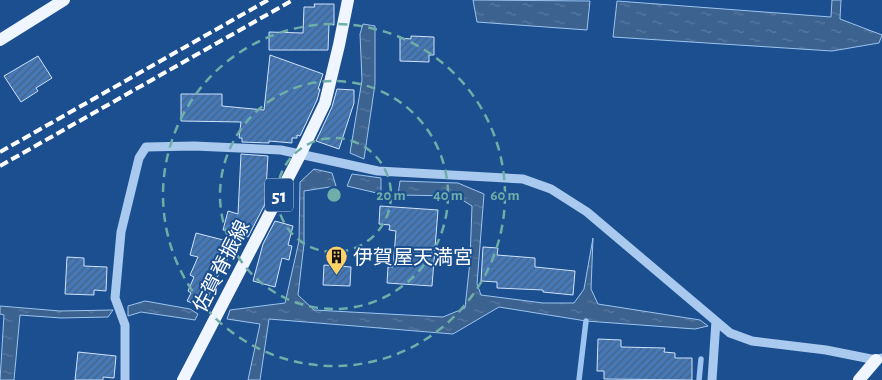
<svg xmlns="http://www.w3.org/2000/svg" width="882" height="380" viewBox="0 0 882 380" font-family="'Alegreya Sans','Noto Sans JP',sans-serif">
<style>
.water{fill:url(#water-ripples);stroke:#9cc4f0}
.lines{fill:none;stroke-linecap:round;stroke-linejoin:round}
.stream{stroke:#9cc4f0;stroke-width:5.5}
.building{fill:url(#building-hatch);stroke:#cfe3fa}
.minor{stroke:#a9c9ee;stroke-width:9}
.major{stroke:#f0f6ff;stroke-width:12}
.rail{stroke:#fff;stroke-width:4;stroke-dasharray:9 4;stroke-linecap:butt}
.ring{fill:none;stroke:#6fada8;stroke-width:2.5;stroke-dasharray:9 6}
.labels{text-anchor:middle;stroke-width:4;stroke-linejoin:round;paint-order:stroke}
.shield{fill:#1b4f8f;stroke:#bbcadd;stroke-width:1}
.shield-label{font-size:19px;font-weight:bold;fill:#fff}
.poi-label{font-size:20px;fill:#fff;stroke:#1b4f8f;text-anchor:start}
.street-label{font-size:20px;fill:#fff;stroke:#1b4f8f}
.centre{fill:#6fada8;stroke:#1b4f8f;stroke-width:2.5}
.ring-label{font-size:15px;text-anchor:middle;font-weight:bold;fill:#6fada8;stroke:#1b4f8f;stroke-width:4;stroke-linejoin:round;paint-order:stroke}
</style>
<defs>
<pattern id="water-ripples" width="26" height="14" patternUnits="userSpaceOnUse" patternTransform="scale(1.25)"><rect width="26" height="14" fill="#3c6290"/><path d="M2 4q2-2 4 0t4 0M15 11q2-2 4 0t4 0" fill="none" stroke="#597aa1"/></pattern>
<pattern id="building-hatch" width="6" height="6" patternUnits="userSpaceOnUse" patternTransform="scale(1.25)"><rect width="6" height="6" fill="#4478b7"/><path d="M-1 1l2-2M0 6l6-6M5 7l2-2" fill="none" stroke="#486282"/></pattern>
</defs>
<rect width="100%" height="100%" fill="#1b4f8f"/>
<path class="water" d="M473,0L590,1L587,30L477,22Z
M832,0H841L840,19L882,35L879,43L832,51L613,37L617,1L831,17Z
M363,24L375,26V84L364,159L350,153L362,80L360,34Z
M314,169L332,173L336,186L304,191V244L298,295L314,310L443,317L465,308L470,261L472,206L456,196L398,195L400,181L458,183L484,194L477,284L481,295L543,303H574L584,289L593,238L591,289L598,304L700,320L708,326L695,329L586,321L499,307L453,334L269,319L260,380H248L260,324L227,319L230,310L285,303L299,241L300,182Z
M352,174L381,178V194L347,186Z
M145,301L190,309L198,314L195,320L141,312L128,316V306Z
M0,306L60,311L113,310L108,317L61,318L20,315L14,380H0L4,315L0,314Z"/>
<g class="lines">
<path class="stream" d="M579,380L586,321
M699,380L701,359"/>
</g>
<path class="building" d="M314,4H334V25L329,24L328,50H269V32L303,33L304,7H315Z
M411,36L434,37V55H429V62L400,61V38L411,39Z
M270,55L323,74L318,89H320L317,100L300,136L297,135V138H292V143L269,141V143L242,142V138H239L241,122L181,121V94H222V106L264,110Z
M38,56L52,78L36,88L38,91L21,102L4,76Z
M337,89L354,90V103L339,149L316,141L332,107Z
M241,154L268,156L265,204L248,237L223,230L228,211L238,214Z
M380,206L438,210L432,286L387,283L388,267H393L396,231L389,230L390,225L379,224Z
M275,221L293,226L288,245L292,246L289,260L282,258L275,287L253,281L263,244Z
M196,233L231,242L226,264L224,263L203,308L187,301L191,293L188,291L194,277L190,275L198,257L190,255Z
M483,247L498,248L497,255L535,258V267L575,271L573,295L543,292V290L497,288V282L481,281Z
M67,257L84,258V266L107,267L106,291L94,290V295L65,294Z
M324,265L351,267L350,286L323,285Z
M598,339L621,340V347L665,348L664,352L675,353V358H692V380L604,379V371H597Z
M78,352L116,356L114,378L103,377V380H75Z"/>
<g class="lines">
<path class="minor" d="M125,380V325L115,298L121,232L139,158L146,147L194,146L281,150L378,171L523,179L551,189L587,212L730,333L752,341L826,350L876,360L882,358
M712,380L716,321"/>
<path class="major" d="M0,40L64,0
M183,380L300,155L325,103L339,45L348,0
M859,380L876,360"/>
<path class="rail" d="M0,152L268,0
M0,166L293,0"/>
</g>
<g class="ring">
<circle cx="334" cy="195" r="57"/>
<circle cx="334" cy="195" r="114"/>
<circle cx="334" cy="195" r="171"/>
</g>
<defs>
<symbol id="building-pin" viewBox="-11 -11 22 30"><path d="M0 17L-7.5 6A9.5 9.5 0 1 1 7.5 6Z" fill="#ffd166" stroke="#1b4f8f"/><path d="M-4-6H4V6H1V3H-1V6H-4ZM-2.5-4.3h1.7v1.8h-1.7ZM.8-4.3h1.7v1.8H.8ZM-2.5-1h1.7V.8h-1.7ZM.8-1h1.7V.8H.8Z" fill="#111"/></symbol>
</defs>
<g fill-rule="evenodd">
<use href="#building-pin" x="324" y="244" width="25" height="34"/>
</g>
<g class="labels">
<rect class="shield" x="265" y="178.5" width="28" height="33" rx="4"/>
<g class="shield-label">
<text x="279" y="202">51</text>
</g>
<g class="poi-label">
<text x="353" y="264">伊賀屋天満宮</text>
</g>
<g class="street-label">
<text transform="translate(221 266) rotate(-63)" y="7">佐賀脊振線</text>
</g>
</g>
<circle cx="334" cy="195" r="8" class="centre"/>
<g class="ring-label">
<text x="391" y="200">20 m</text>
<text x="448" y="200">40 m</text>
<text x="505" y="200">60 m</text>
</g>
</svg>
